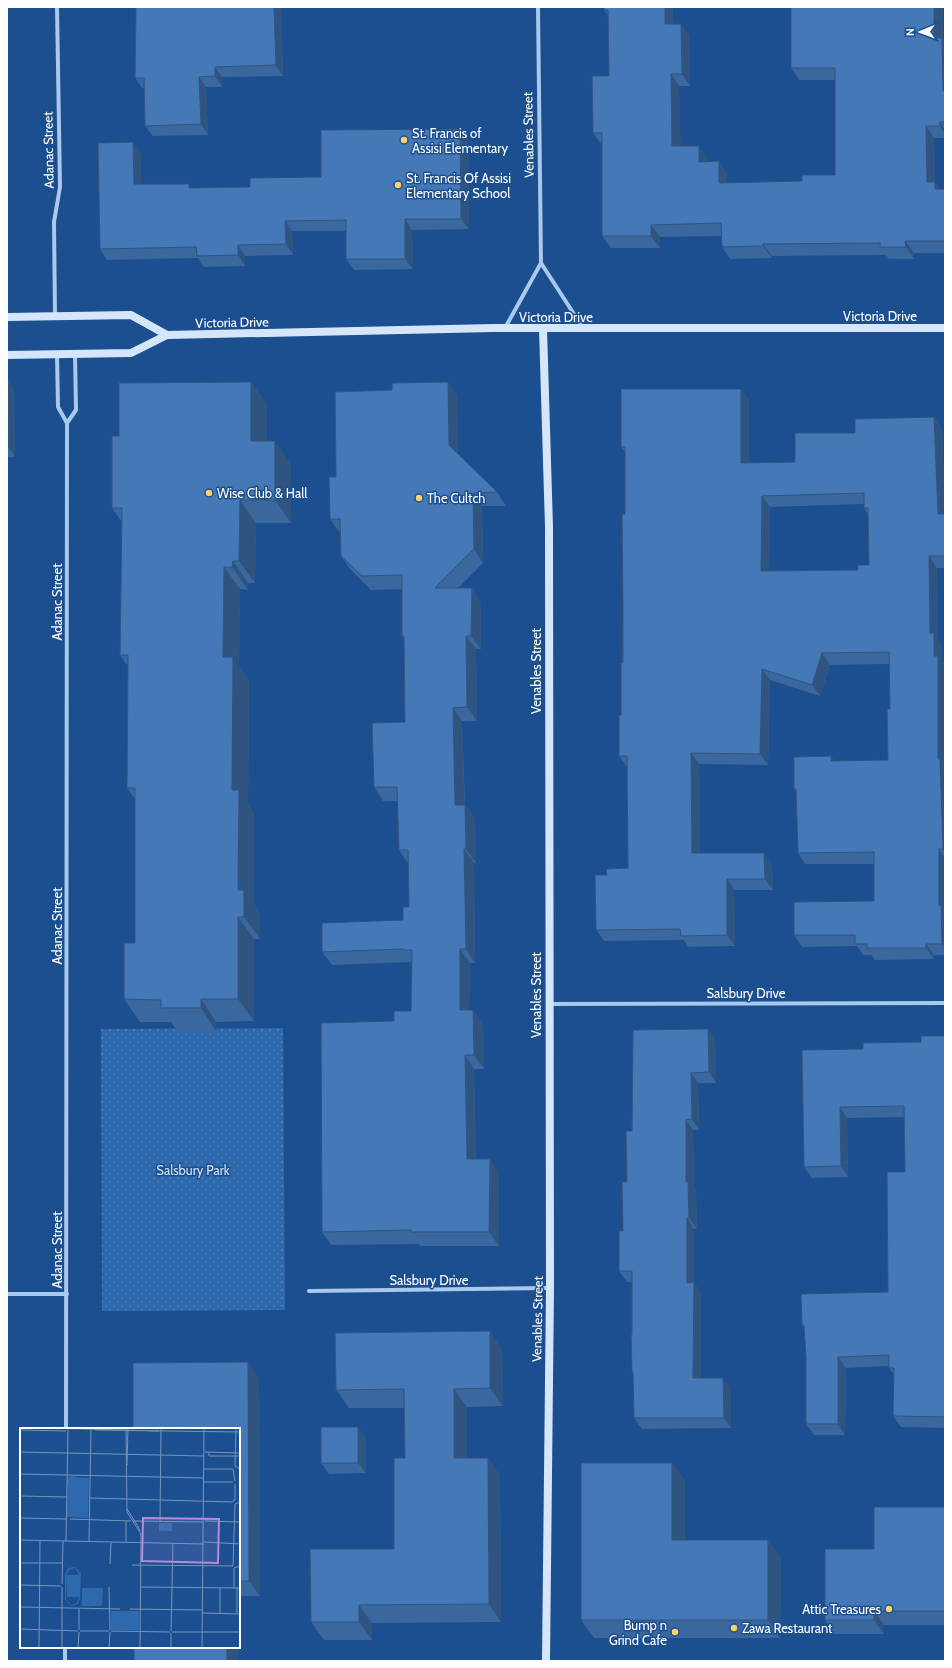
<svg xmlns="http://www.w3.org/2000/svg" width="952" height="1668" viewBox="0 0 952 1668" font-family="Cabin,sans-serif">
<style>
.green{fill:url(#green-dots)}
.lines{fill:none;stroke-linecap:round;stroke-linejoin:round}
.street{stroke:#a9c9ee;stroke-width:4}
.secondary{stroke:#d6e6fa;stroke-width:8}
.wall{fill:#3a679d;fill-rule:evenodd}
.shaded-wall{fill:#305480}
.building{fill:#4478b7;stroke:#305480;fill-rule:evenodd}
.poi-dot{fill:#ffd166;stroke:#1b4f8f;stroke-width:1.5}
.labels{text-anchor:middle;stroke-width:3;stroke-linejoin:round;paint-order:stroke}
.poi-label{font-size:13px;fill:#fff;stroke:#1b4f8f;text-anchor:start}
.street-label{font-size:13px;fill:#fff;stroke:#1b4f8f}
.park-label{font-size:13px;fill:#cfe3fa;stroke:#1b4f8f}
.inset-road{fill:none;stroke:#7695bc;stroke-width:1}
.view{fill:#b68bdc;fill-opacity:0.15;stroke:#b68bdc;stroke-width:2}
.inset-edge{fill:none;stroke:#fff;stroke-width:2}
</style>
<defs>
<pattern id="green-dots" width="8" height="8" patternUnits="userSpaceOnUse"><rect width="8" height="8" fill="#2e69ad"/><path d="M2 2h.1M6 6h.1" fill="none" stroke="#4d80b9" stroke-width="1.8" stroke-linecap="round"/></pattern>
</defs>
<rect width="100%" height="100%" fill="#1b4f8f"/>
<path class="green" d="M283,1028L285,1310L102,1311L101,1029Z"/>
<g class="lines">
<path class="street" d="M541,263L583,328
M55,316L54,222L60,187L57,7
M505,328L541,263L538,7
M57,354L58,407L67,423L66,1429
M67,423L76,410L75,354
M548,1004L945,1003
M309,1291L550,1288
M7,1294H67
M65,1661V1647"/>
<path class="secondary" d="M7,317L131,315L167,335
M543,329L549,527L550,1288L546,1661
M7,355L131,353L167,335L493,328H945"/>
</g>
<path class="wall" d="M281,7L283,76L222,77V87H206L208,135L153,136L145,126L144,88H142L135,78Z
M604,7H673V24L689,35L690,86H679L680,146L707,158V162L727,173V183L802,181L835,175V80H799L791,68V7H943V39L945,42V138H934L935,182L940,189H945V253H914V259H889L886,255L772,256V258L730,259L722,247L721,236L660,237V248H611L602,236V145L593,133L609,76L608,16L604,10Z
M460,129L468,139L469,229L412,230L413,269L354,270L346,259V231H292L293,255L245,256V266L204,267L198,258L107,260L100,249L141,153V184L192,188L250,187L321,177Z
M7,380L14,390L15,457H7Z
M251,382L267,405V441L291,463V523H256L255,583H248V590L240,589L239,666L249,680L248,803L254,813V904L260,913V939H254V1021L216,1022V1031H177L171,1022H140L124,999L135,943V799L127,788L128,666L120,655L122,522L112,508L119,436Z
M448,382L457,396L458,455L497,492L506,506H482L483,563L458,588L481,602V649H476L477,721H462L465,805L475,819L476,863H474L475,963H470L469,1010H473L483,1024L484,1069H474L476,1159L499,1173V1246H420L419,1244L331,1245L322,1232L394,1021L411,1011L412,962L332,965L322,952L403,920L409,907L408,863L399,850L398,801H383L374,787L405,722L404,639L402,636V589L371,590L350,569L341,556L340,533L330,519L392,390Z
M741,389L749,400V463L795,462L855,433L934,417L942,428L945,514V568H937L938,640L942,645V661L945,665V955H934V959L875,960L872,955H863L857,946L802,947L794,935L874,901V864H805L798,853L797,792L794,789L831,756L834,761L888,760L890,709L889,664L830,665L820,696L770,680L768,765L699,764L700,853L772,864L773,890H734L735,946L688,947L684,940L604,941L596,930L607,875L628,868L627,767L619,756L621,715L625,514V452L621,447ZM864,504V508L868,514L869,565L858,570L769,571L770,507Z
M708,1029L715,1040L716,1083H698L699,1130H693L694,1189L696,1192L697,1229H694V1283L701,1293V1378L731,1388V1428L642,1429L634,1418L633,1375L632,1372V1282H627L619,1271L627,1182Z
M945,1036V1428L901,1427L893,1416L894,1375L889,1368V1366L846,1368L845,1435H814L806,1424V1358L805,1329L802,1325L888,1292L905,1172L904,1117L847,1118L848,1177L812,1178L804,1167L863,1049L921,1042Z
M502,1349L503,1406L467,1407V1458H488L500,1476L501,1622L372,1623V1640H324L311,1622L394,1549L405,1458L404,1408H349L336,1390Z
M259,1378L260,1596H239V1429Z
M366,1437V1473L329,1474L321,1463Z
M672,1463L685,1481V1540L781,1558L780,1638H594L581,1620Z
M945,1507V1625H884V1634H834L825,1620L874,1549Z"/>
<path class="shaded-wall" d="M274,7H281L283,76L276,65Z
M665,7H673V36L665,24Z
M934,7H943V39L945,42V94L943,91L934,38Z
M681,24L689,35L690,86L682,74Z
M215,67L222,77V87L215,76Z
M671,74L679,86L681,158L672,146Z
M199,77L206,87L208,135L201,124Z
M940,122L945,130V134L940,126Z
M926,126L934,138L935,182L943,194V201L927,182Z
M460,129L468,139L469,229L461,219Z
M133,142L141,153V195L134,184Z
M699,146L707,158L708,174L699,162Z
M719,161L727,173V195L719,183Z
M405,219L412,230L413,269L405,259Z
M285,221L292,231L293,255L286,244Z
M651,225L660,237V248L651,236Z
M905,241L914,253V259L906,247Z
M763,244L772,256V258L763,246Z
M238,245L245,256V266L238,255Z
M7,380L14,390L15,457L7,445Z
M251,382L267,405V463L251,441Z
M448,382L457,396L458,459L449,445Z
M741,389L749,400V474L741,463Z
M934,417L942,428L945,515L938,514Z
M275,441L291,463V523L275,500Z
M473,493L482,506L483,563L474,549Z
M762,496L770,507L769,582L761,571Z
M240,500L256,523L255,583L239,561Z
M929,556L937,568L938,640L942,645V661L945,665V852L943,849L938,759L934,656L930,633Z
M233,561L248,583V590L232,567Z
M224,567L240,589L239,666L249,680L248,803L254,813V904L260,913V939L244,917L238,890L223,657Z
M472,588L481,602V649L471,636Z
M466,636L476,649L477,721L467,707Z
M822,653L830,665L820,696L812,685Z
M762,669L770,680L768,765L760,754Z
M453,708L462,721L465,819L455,805Z
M691,753L699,764L700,864L692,853Z
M831,756L839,767L831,761Z
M465,805L475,819L476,863L466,849Z
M464,849L474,863L475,963L466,949Z
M939,849L945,858V948L942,944L939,905Z
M764,853L772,864L773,890L765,879Z
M727,879L734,890L735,946L727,935Z
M238,917L254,939V1021L238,999Z
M926,944L934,955V959L926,948Z
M460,949L470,963L469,1024L460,1010Z
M201,999L216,1022V1031L201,1008Z
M473,1010L483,1024L484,1069L474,1055Z
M708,1029L715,1040L716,1083L709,1072Z
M465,1055L474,1069L476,1172L467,1159Z
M691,1073L698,1083L699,1130L692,1119Z
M840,1107L847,1118L848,1177L841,1166Z
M686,1120L693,1130L694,1189L696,1192L697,1229L689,1218L686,1182Z
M490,1159L499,1173V1246L489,1232Z
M687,1218L694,1229V1283L701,1293V1389L693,1378L687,1283Z
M490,1331L502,1349L503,1406L490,1388Z
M838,1357L846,1368L845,1435L838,1424Z
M248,1362L259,1378L260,1596L249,1581Z
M723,1378L731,1388V1428L724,1418Z
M454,1389L467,1407V1476L454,1458Z
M358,1427L366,1437V1473L358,1463Z
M488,1458L500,1476L501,1622L489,1604Z
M672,1463L685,1481V1558L672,1540Z
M768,1540L781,1558L780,1638L768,1620Z
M359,1605L372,1623V1640L359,1622Z
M874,1611L884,1625V1634L874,1620Z
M227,1647H238V1661H227Z"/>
<path class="building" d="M136,7H274L276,65L215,67V76L199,77L201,124L145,126L144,78H135Z
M604,7H665V24H681L682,74H671L672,146H699V162L719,161V183L802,181V175H835V68H791V7H934V38H942L943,91H945V122H940V126H926L927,182H935V189H945V241H905L906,247H880V243L763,244V246L722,247L721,223L651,225V236H602V133H593L592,76H609L608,10H604Z
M460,129L461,219H405V259H346V220L285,221L286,244L238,245V255L197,256L196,247L100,249L98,143L133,142L134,184H189V188L250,187V178L321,177V130Z
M251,382V441H275V500H240L239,561H233L232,567H224L223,657H233L232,790H239L238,890H244V917H238V999H201V1008H161V1000L124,999V943H135V788H127L128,655H120L122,508H112V436H119V383Z
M448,382L449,445L497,492L473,493L474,549L435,588H472L471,636H466L467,707L453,708L455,805H465L466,849H464L466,949H460V1010H473L474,1055H465L467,1159H490L489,1232H411V1230L322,1232L321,1023L394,1021V1011H411L412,950H403V949L322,952V923L403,920V907H409L408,850H399L397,787H374L372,723L405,722L404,636H402V575L362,576L341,556L340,519H330L329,477H336L335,392L392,390V383Z
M621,389H741V463L795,462V433H855V419L934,417L938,514H945V556H929L930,633H934V656H938V759H940L943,849H939V905H941L942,944H926V948H867V944H855V935H794V902L874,901V852L798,853L796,789H794V757L831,756V761L888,760L887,709H890L889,652L822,653L812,685L762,669L760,754L691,753L692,853H764L765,879H727V935L681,936L680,929L596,930L595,875H607L606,869L628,868L627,756H619V715H621V663H623V615L622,514H625V447H621ZM864,493V508H868L869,565H858V570L761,571L762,496Z
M708,1029L709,1072L691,1073L692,1119L686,1120V1182H688L689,1218H687V1283L694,1282L693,1378H723L724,1418H634L633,1372H632L631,1335H632V1271H619V1231H623L622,1182H627L626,1131H632L633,1030Z
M921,1036H945V1417L893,1416L894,1368H889V1355L838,1357V1424H806V1358L804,1325H802L801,1294L888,1292L887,1172H905L904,1106L840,1107L841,1166L804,1167L802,1050L863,1049V1043L921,1042Z
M490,1331V1388L454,1389V1458H488L489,1604L359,1605V1622H311L310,1549H394V1458H405L404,1389L336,1390L335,1333Z
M248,1362L249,1581H239V1429H133V1363Z
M321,1427H358V1463H321Z
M581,1463H672V1540H768V1620H581Z
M874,1507H945V1611H874V1620H825V1549H874Z
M134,1647H227V1661H134Z"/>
<g class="poi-dot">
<circle cx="404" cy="140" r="4"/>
<circle cx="398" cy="185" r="4"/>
<circle cx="209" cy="493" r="4"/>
<circle cx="419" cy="498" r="4"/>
<circle cx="889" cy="1609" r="4"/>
<circle cx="734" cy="1628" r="4"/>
<circle cx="675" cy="1632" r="4"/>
</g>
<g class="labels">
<g class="poi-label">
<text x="412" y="138">St. Francis of<tspan x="412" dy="15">Assisi Elementary</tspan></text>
<text x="406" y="183">St. Francis Of Assisi<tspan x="406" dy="15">Elementary School</tspan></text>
<text x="217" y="498">Wise Club &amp; Hall</text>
<text x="427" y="503">The Cultch</text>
<text x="881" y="1614" text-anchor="end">Attic Treasures</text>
<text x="667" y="1630" text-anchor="end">Bump n<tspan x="667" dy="15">Grind Cafe</tspan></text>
<text x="742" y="1633">Zawa Restaurant</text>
</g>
<g class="street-label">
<text transform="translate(528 135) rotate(-91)" y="5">Venables Street</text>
<text transform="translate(48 150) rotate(-91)" y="5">Adanac Street</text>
<text x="880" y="321">Victoria Drive</text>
<text x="556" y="322">Victoria Drive</text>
<text transform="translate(232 322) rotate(-1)" y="5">Victoria Drive</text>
<text transform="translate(57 602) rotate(-90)" y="5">Adanac Street</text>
<text transform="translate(536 671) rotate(-90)" y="5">Venables Street</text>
<text transform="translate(57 926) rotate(-90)" y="5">Adanac Street</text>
<text x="746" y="998">Salsbury Drive</text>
<text transform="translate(536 995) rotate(-90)" y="5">Venables Street</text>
<text transform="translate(57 1250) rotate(-90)" y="5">Adanac Street</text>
<text x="429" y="1285">Salsbury Drive</text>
<text transform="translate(537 1319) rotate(-89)" y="5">Venables Street</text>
</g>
<g class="park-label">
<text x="193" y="1175">Salsbury Park</text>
</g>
</g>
<g transform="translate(20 1428)">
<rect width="220" height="220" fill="#1b4f8f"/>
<path d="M48,49L69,50L68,90L47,89ZM139,95H152V103H139ZM91,183H119V202H91Z" fill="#2e69ad"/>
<path d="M47 54a6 6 0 1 1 12 0a6 6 0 1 1-12 0ZM55,139L61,145L60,170L58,176L52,178L45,172V147L48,140ZM55,140L59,147H47V169H59L57,175L52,177L46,172L47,147L49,142ZM62,160H83L82,178H62Z" fill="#2e69ad" fill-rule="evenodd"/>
<path class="inset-road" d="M28,0L139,3M106,0L107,84L119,103M216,0L215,38L220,41M0,2L46,3M75,2L220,4M0,24L184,28M185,24L220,25M189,25V28H220M107,37L108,0M184,41H213L215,53M0,46L184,50M184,54H213M0,68L47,69M70,70L212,74L215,72V56M107,81L119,100L121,109L120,220M0,90L46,91M50,91L111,93M113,93L183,94M140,93L141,0M185,93L220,94M0,112L184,116M46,113L48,1M69,114L71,1M106,114V93M184,114L220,116M0,135H42M90,136L91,114M112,137L213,138L215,76L220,74M42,156L43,113M0,157L41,158M89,159L90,202M121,159L220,160M214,160V140L220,138M0,179L100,181M110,181L183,182M183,185L220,186M200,185V160M217,185V160M0,201L58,203M59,202V180M60,203H89M91,203L150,204M151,203L153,115M152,204H220M19,220L20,113M42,220V159M58,220L59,204M89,220L90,204M151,220V205M182,220L184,0"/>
<path class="view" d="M123,90L199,91L198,135L122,133Z"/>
<rect width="220" height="220" class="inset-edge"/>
</g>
<rect width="952" height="1668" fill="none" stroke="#ffffff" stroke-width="16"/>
<g transform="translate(920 32) rotate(269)" stroke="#1b4f8f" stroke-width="3" paint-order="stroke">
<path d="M0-3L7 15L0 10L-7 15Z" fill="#ffffff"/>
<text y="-6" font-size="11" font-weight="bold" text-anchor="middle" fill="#ffffff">N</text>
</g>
</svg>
